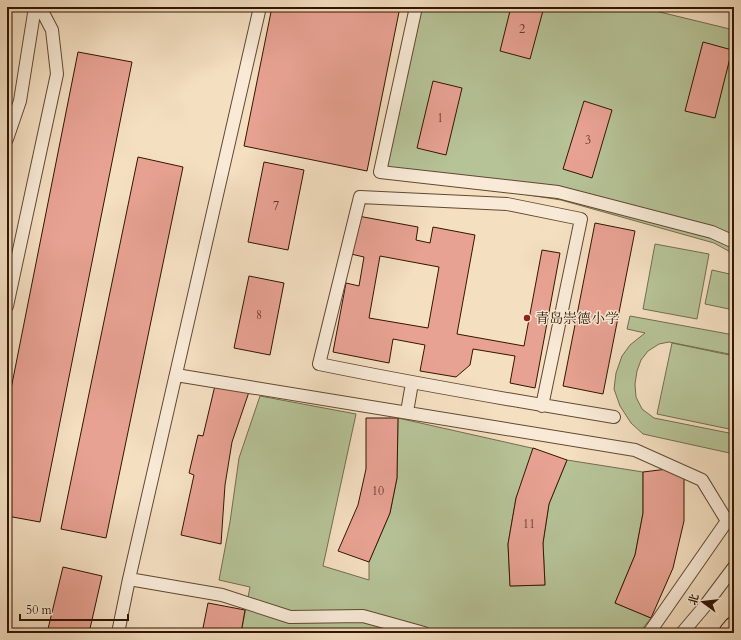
<svg xmlns="http://www.w3.org/2000/svg" width="741" height="640" viewBox="0 0 741 640" font-family="Cardo,'Noto Serif SC',serif">
<style>
.green{fill:#b6c397;stroke:#746c4c}
.building{fill:#e8a293;stroke:#321500;fill-rule:evenodd}
.lines{fill:none;stroke-linecap:round;stroke-linejoin:round}
.minor-casing{stroke:#624830;stroke-width:14}
.trunk-casing{stroke:#321500;stroke-width:22}
.minor{stroke:#f8ead7;stroke-width:12}
.trunk{stroke:#f4dfc1;stroke-width:20}
.poi-dot{fill:#8f2418;stroke:#f8ead7;stroke-width:1.5}
.labels{text-anchor:middle;stroke-width:3;stroke-linejoin:round;paint-order:stroke}
.number-label{font-size:12px;fill:#603825}
.poi-label{font-size:14px;fill:#321500;stroke:#f8ead7;text-anchor:start}
</style>
<rect width="100%" height="100%" fill="#f4dfc1"/>
<filter id="stains"><feTurbulence type="fractalNoise" baseFrequency=".005" numOctaves="4"/><feColorMatrix values="0 0 0 0 .2 0 0 0 0 .09 0 0 0 0 .02 0 0 0 .5 -.17"/></filter>
<radialGradient id="worn" r=".72"><stop offset=".6" stop-color="#630" stop-opacity="0"/><stop offset="1" stop-color="#630" stop-opacity=".3"/></radialGradient>
<path class="green" d="M416,7H639L734,30V254L714,243L561,200L380,172Z
M655,244L709,254L697,319L643,309Z
M712,270L734,275V310L705,304Z
M630,316L734,335V355L669,342L659,344L648,351L641,360L637,371L635,384L636,397L642,409L654,418L734,434V454L643,434L631,423L620,406L614,389L616,373L622,356L630,345L645,333L627,329Z
M672,343L734,356V430L657,414Z
M260,396L356,414L323,566L369,580V562L390,513L397,478L398,418L536,449L516,498L508,544L510,586L545,585L543,543L549,504L567,460L643,472V513L635,555L615,603L651,618L639,633H241L250,587L219,580L230,522L239,458Z"/>
<path class="building" d="M272,7H400L367,171L244,146Z
M511,7H544L530,59L500,51Z
M703,42L732,50L715,118L685,111Z
M78,52L132,62L40,522L7,516V409Z
M433,81L462,88L446,155L417,148Z
M584,101L612,110L592,178L563,169Z
M138,157L183,167L106,538L61,529Z
M264,162L304,170L288,250L248,242Z
M358,216L418,227L416,240L430,243L433,227L475,235L457,334L524,346L542,250L560,253L535,388L510,383L515,356L473,349L470,365L456,377L420,371L425,345L393,339L389,363L333,352L346,283L359,286L364,257L351,254ZM380,256L439,267L428,328L369,318Z
M595,223L635,231L603,394L563,386Z
M249,276L284,283L270,355L234,348Z
M217,377L251,386L232,442L225,485L221,544L181,535L194,475L189,473L198,435L203,436Z
M366,418H398L397,478L390,513L369,562L338,551L358,505L366,469Z
M533,448L567,460L549,504L543,543L545,585L510,586L508,544L516,498Z
M684,467V521L673,568L651,618L615,603L635,555L643,513V472Z
M63,567L102,576L89,633H47Z
M208,603L245,610L241,633H202Z"/>
<g class="lines">
<defs>
<path id="minor" d="M416,7L380,172L558,192L712,232L734,242
M7,139L20,101L35,7
M7,306L57,74L52,30L40,7
M176,375L635,450L702,480L727,521L649,633
M542,406L581,219L507,204L360,197L319,364C417,384 516,401 614,417
M407,412L412,383
M129,579L222,595L290,617L363,616L424,633
M118,633L129,579L260,7
M682,633L704,607L734,567"/>
<path id="trunk" d="M729,633L734,627"/>
</defs>
<use href="#minor" class="minor-casing"/>
<use href="#trunk" class="trunk-casing"/>
<use href="#minor" class="minor"/>
<use href="#trunk" class="trunk"/>
</g>
<circle class="poi-dot" cx="527" cy="318" r="4"/>
<g class="labels">
<g class="number-label">
<text x="522" y="33">2</text>
<text x="440" y="122">1</text>
<text x="588" y="144">3</text>
<text x="276" y="210">7</text>
<text x="259" y="319">8</text>
<text x="378" y="495">10</text>
<text x="529" y="528">11</text>
</g>
<g class="poi-label">
<text x="535" y="323">青岛崇德小学</text>
</g>
</g>
<rect width="741" height="640" fill="none" stroke="#f4dfc1" stroke-width="24"/>
<rect x="8" y="8" width="725" height="624" fill="none" stroke="#321500" stroke-width="2"/>
<rect x="12" y="12" width="717" height="616" fill="none" stroke="#321500"/>
<g transform="translate(703 602) rotate(285)" stroke="#f8ead7" stroke-width="3" paint-order="stroke">
<path d="M0-3L7 15L0 10L-7 15Z" fill="#321500"/>
<text y="-6" font-size="11" font-weight="bold" text-anchor="middle" fill="#321500">北</text>
</g>
<path d="M20 614v6h108v-6" fill="none" stroke="#321500" stroke-width="2"/>
<text x="26" y="614" font-size="12" fill="#321500" stroke="#f8ead7" stroke-width="3" paint-order="stroke">50 m</text>
<rect width="100%" height="100%" filter="url(#stains)"/>
<rect width="100%" height="100%" fill="url(#worn)"/>
</svg>
